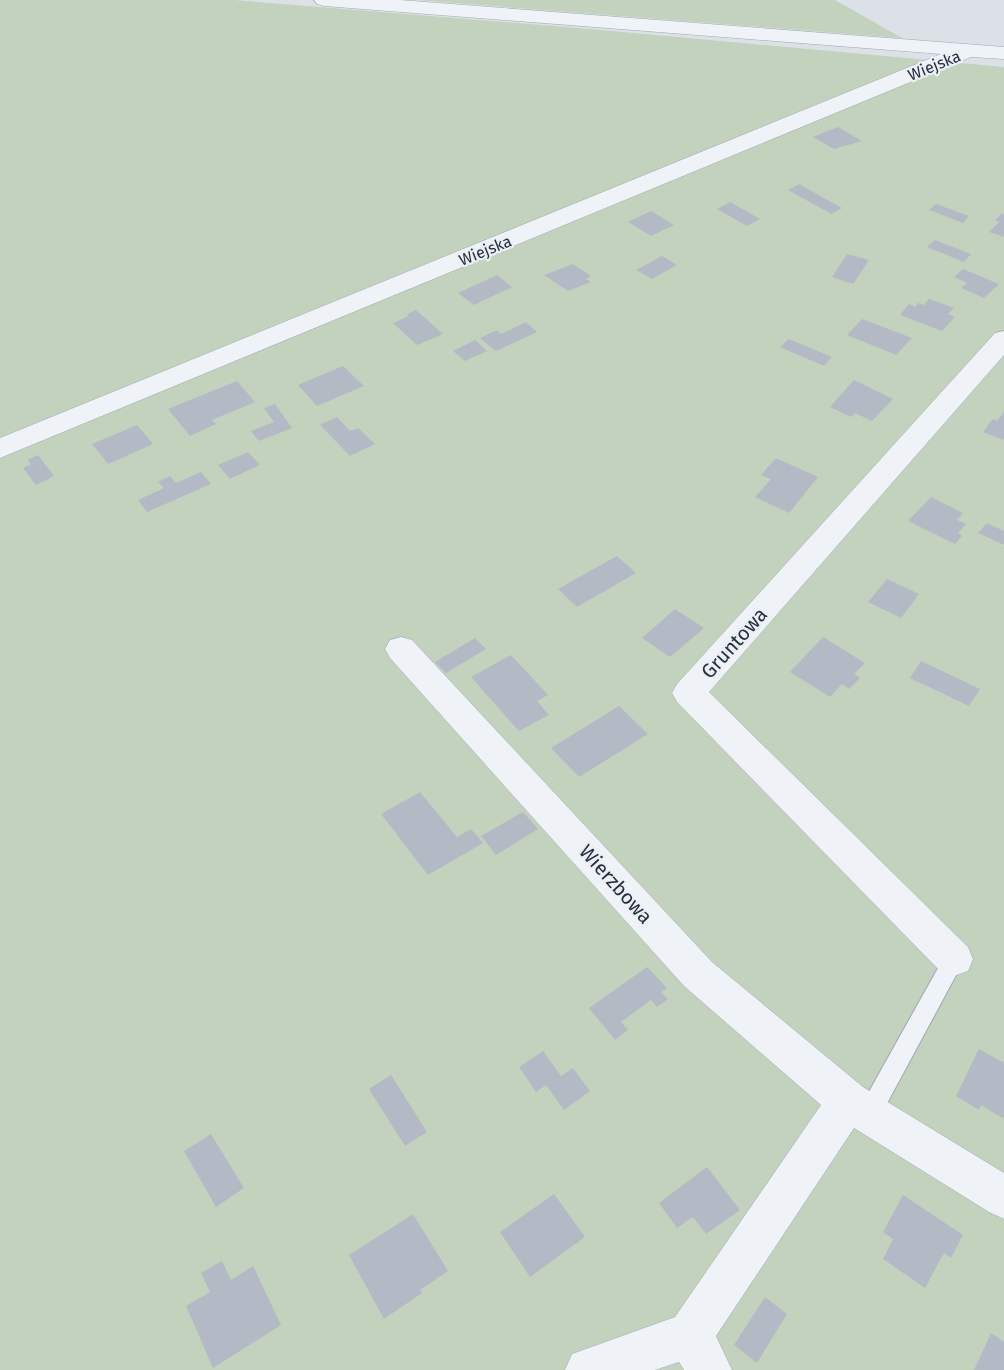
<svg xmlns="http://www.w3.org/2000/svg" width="1004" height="1370" viewBox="0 0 1004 1370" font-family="'Fira Sans',sans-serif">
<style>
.green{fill:#c2d2bd}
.building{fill:#b3bac5}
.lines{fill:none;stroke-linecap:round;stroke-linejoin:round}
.lane-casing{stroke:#a1a8b2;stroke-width:2}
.street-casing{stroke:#a1a8b2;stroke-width:1}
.lane{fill:#eff2f6;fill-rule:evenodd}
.street{fill:#eff2f6;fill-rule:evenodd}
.labels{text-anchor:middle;stroke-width:4.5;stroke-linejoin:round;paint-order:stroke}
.far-street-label{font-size:16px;fill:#252e3f;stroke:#ecf0f5}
.street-label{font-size:20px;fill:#252e3f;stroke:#ecf0f5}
</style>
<rect width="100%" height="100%" fill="#dce1e8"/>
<path class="green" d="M0,0H234L590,29L1004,67V1370H0Z
M417,0H835L902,38Z"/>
<path class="building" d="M838,127L862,141L834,149L813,137Z
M799,184L842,208L831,214L788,190Z
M730,202L760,219L747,226L717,209Z
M936,204L969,216L963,223L929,210Z
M651,211L674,225L651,236L628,222Z
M1002,213L1004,214V237L989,232L999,222L995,220Z
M935,240L971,254L964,262L927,247Z
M847,254L869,260L853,284L832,277Z
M662,256L677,265L652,279L636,270Z
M573,264L591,276L586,279L591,282L568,291L544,275Z
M963,269L999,284L984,298L961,288L967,283L954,277Z
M497,275L512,287L474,305L458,293Z
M929,299L954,308L948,314L955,317L942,331L900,315L909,304L915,307L918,303L924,305Z
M416,310L443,334L417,345L393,323L409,316L407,314Z
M862,319L912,338L896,355L847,335Z
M526,322L537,332L496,351L480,338L497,330L501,334Z
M789,339L832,357L824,366L780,347Z
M475,340L487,351L465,361L453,351Z
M343,366L364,386L317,406L298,385Z
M854,380L893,399L872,421L855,413L851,417L830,407Z
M237,381L255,402L212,420L216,424L190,436L168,409Z
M275,404L292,428L259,441L251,431L274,422L264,408Z
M1004,412V440L983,432L993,419L997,421Z
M337,417L350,431L358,428L375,444L350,456L320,425Z
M137,425L153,444L108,464L92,444Z
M248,452L260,465L230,479L218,465Z
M38,455L54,476L36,485L23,468L31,464L27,460Z
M776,458L818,477L789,513L755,497L771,479L761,475Z
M201,472L211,484L147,512L138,500L164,488L158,482L170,476L176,483Z
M931,497L963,513L957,520L966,524L958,533L962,536L955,544L908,521Z
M987,523L1004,531V545L978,533Z
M617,556L636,573L577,607L558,589Z
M887,579L919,594L901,618L868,602Z
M675,609L704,628L670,657L642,638Z
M823,637L865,663L854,674L860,678L849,689L842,684L830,697L790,672Z
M475,638L486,649L446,673L435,662Z
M511,655L548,695L537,701L549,715L519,731L471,677Z
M921,661L980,689L969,706L910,678Z
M619,706L648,734L579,777L551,748Z
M420,792L457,837L471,829L483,843L428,875L381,814Z
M523,812L538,829L496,855L481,836Z
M647,967L667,988L661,992L668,999L657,1007L651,1000L621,1022L628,1030L615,1040L589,1008Z
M979,1049L1004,1063V1119L981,1105L979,1110L956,1096Z
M543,1051L561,1076L573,1068L590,1091L564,1110L546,1085L536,1092L519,1067Z
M391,1075L427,1132L405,1146L369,1089Z
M211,1134L244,1188L216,1207L184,1151Z
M707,1167L740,1210L706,1234L693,1217L677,1228L659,1203Z
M554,1194L585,1237L530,1277L500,1232Z
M903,1195L963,1235L951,1258L944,1253L925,1288L883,1259L893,1239L883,1232Z
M413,1214L448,1271L420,1290L422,1293L384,1319L349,1255Z
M222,1261L231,1280L253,1266L281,1325L213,1368L186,1306L210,1292L201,1273Z
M765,1297L787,1314L757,1363L734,1345Z
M991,1333L1004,1342V1370H974Z"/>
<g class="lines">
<defs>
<path id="lane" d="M954,950L961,952L964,959L961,966L877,1122L869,1125L861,1122L858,1114L861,1106L947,952Z"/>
<path id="street" d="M314,0H400L1004,47V59L971,57L0,458V438L941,54L324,6L317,4Z
M1004,331V355L709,692L968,947L973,959L968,971L954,976L940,971L677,702L672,693L677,684L995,333Z
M401,637L412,640L712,962L863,1087L1004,1173V1219L989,1212L854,1128L716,1336L732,1370H684L679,1362L655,1370H565L572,1354L675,1317L821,1105L684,986L390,658L385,649L390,640Z"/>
</defs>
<use href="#lane" class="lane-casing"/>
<use href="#street" class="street-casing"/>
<use href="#lane" class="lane"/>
<use href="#street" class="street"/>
</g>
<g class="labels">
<g class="far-street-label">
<text transform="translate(934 65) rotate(-22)" y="6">Wiejska</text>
<text transform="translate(485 250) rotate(-22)" y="6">Wiejska</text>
</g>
<g class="street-label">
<text transform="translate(734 643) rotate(-48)" y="7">Gruntowa</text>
<text transform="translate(616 884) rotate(48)" y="7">Wierzbowa</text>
</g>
</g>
</svg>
